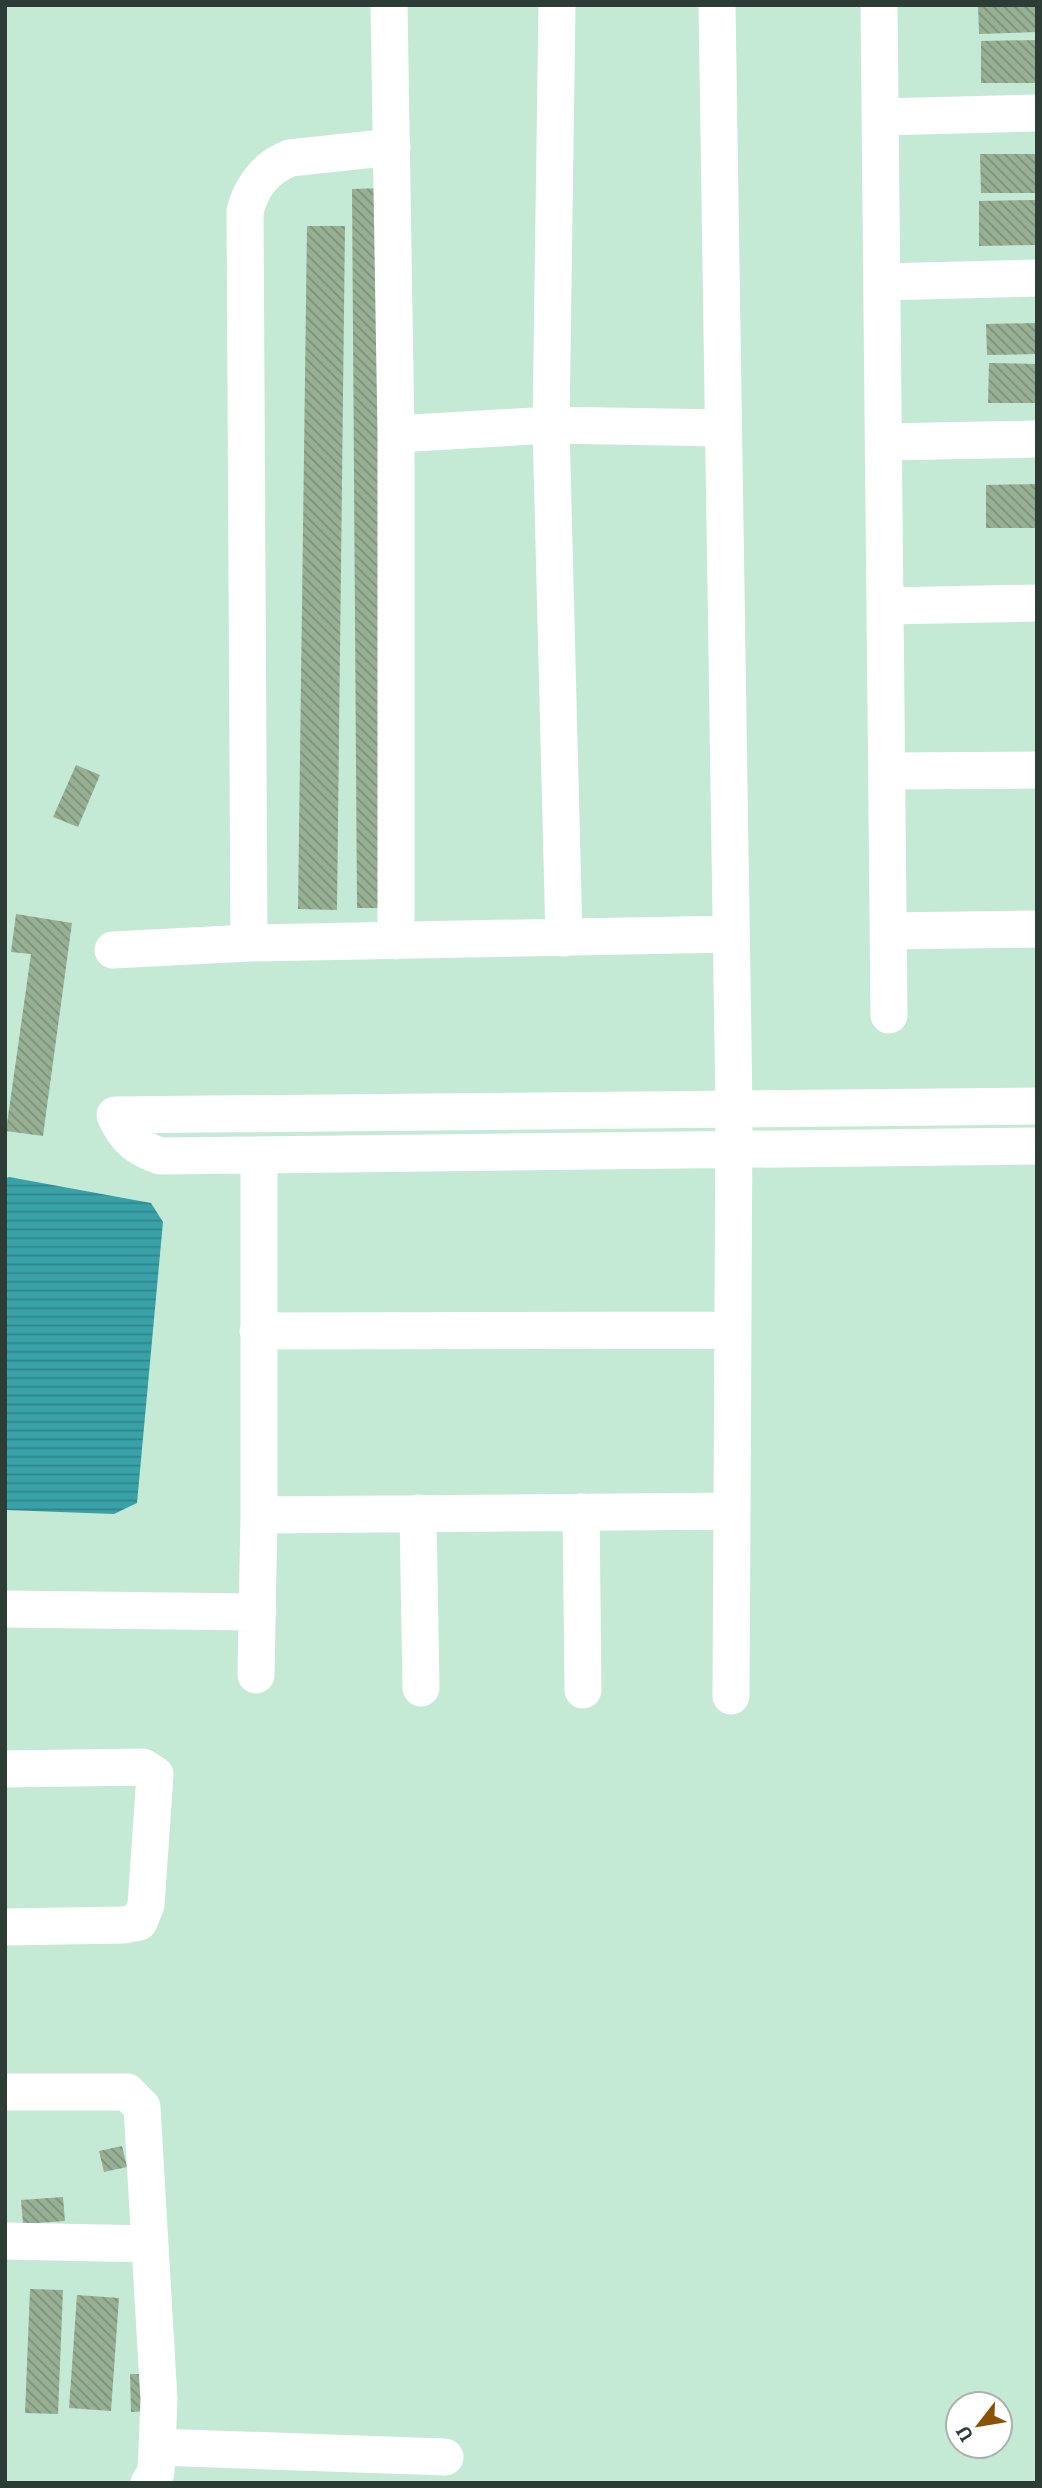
<svg xmlns="http://www.w3.org/2000/svg" width="1042" height="2488" viewBox="0 0 1042 2488" font-family="Bitter,serif">
<style>
.water{fill:url(#water-rules)}
.building{fill:url(#building-back-hatch)}
.lines{fill:none;stroke-linecap:round;stroke-linejoin:round}
.street{stroke:#fff;stroke-width:37}
</style>
<defs>
<pattern id="water-rules" width="6" height="5" patternUnits="userSpaceOnUse" patternTransform="scale(1.75)"><rect width="6" height="5" fill="#39a2a8"/><path d="M0 2.5h6" fill="none" stroke="#30858a"/></pattern>
<pattern id="building-back-hatch" width="6" height="6" patternUnits="userSpaceOnUse" patternTransform="scale(1.75)"><rect width="6" height="6" fill="#97b094"/><path d="M-1 5l2 2M0 0l6 6M5-1l2 2" fill="none" stroke="#7c907a"/></pattern>
</defs>
<rect width="100%" height="100%" fill="#c4ead6"/>
<path class="water" d="M9,1177L151,1203L163,1222L137,1503L114,1514L5,1510V1179Z"/>
<path class="building" d="M978,5H1037V32L979,34Z
M1037,40V83H981V41Z
M980,154H1037V193H981Z
M385,188L390,908H357L352,189Z
M1037,200V245L979,246V201Z
M307,226H345L337,910L298,909Z
M1037,323V354L987,355L986,324Z
M989,363L1037,364V403H988Z
M1037,484V528H986V485Z
M76,765L100,775L78,827L53,817Z
M16,914L72,923L43,1136L6,1131L31,954L11,952Z
M122,2146L127,2167L104,2172L99,2151Z
M63,2197L65,2221L23,2224L21,2200Z
M30,2289L63,2290L58,2414L25,2413Z
M77,2295L119,2298L111,2411L69,2408Z
M130,2374H154L156,2411L131,2412Z"/>
<g class="lines">
<path class="street" d="M389,5L396,434V941
M557,5L551,425L564,938
M879,5L889,1015
M880,117L1037,113
M882,282L1037,278
M396,434L551,425L722,428
M884,442L1037,439
M885,606L1037,603
M887,771L1037,770
M888,931L1037,929
M249,943L245,211C252,186 265,168 290,158L392,147
M113,950L249,943L731,934
M1037,1106L115,1115C125,1138 137,1148 160,1156L1037,1146
M259,1156V1515L732,1511L734,1110L717,5
M258,1331L733,1330
M581,1512L583,1690
M418,1513L421,1688
M5,1609L258,1612
M256,1675L259,1515
M731,1696L732,1511
M5,1769L143,1767L155,1775L146,1905L139,1922L123,1925L5,1927
M5,2092H127L142,2107L159,2400L156,2472L149,2483
M5,2241L150,2244
M157,2447L445,2457"/>
</g>
<rect width="1042" height="2488" fill="none" stroke="#2d3c34" stroke-width="14"/>
<g transform="translate(979 2425) rotate(239)"><circle r="33" fill="#ffffff" stroke="#abb1ae" stroke-width="2"/>
<path d="M0-5L12 26L0 18L-12 26Z" fill="#895303"/>
<text y="-10" font-size="19" font-weight="bold" text-anchor="middle" fill="#2d3c34">U</text>
</g>
</svg>
